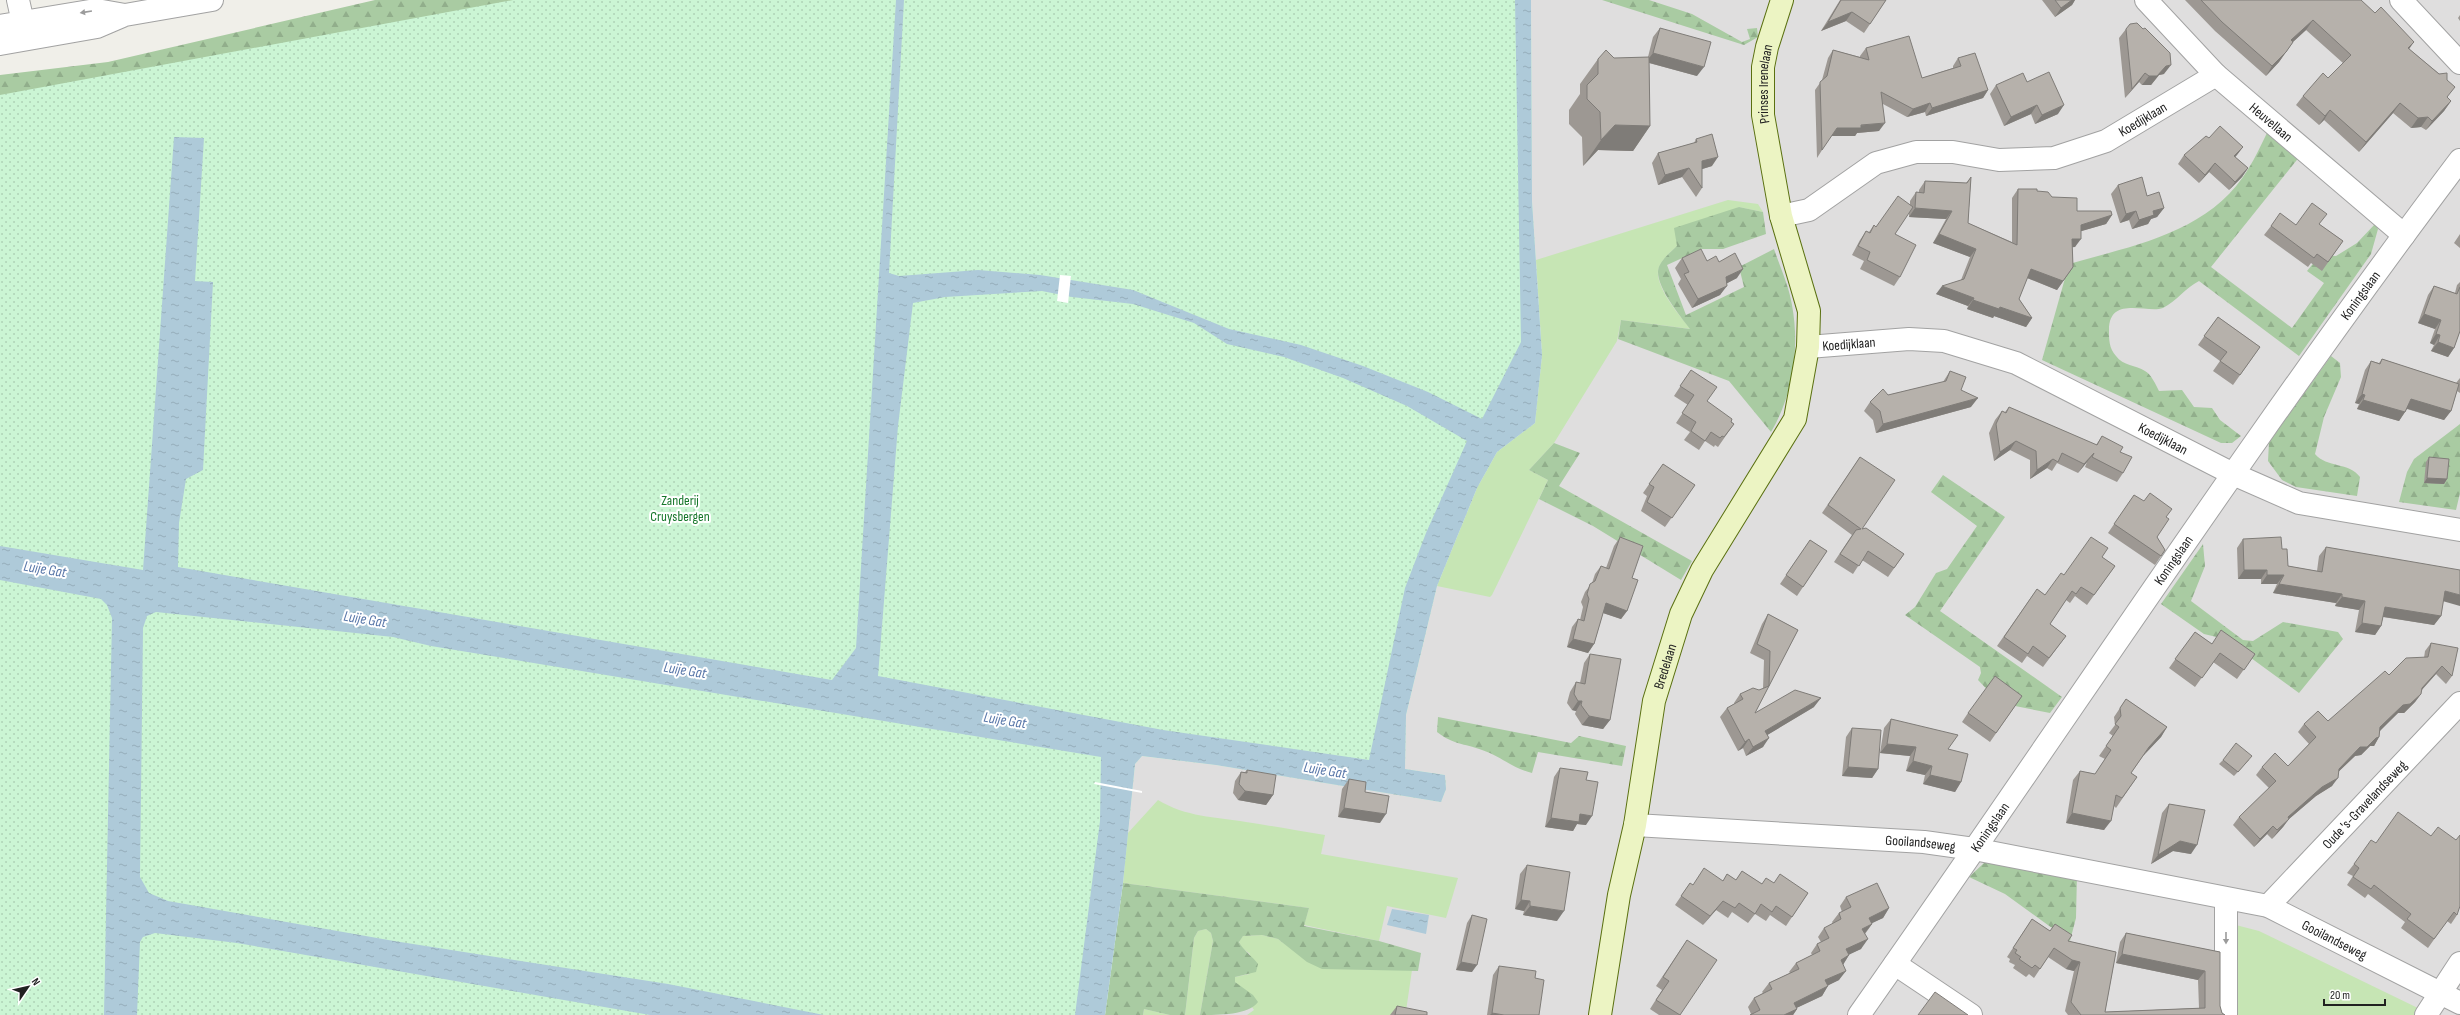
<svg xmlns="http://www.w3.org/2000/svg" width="2460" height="1015" viewBox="0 0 2460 1015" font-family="'Sofia Sans Condensed',sans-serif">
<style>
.residential{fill:#dfdede}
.grass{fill:#c6e5b4}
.forest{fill:url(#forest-firs)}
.park{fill:url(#park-dots)}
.water{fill:url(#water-ripples);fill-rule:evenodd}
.pier{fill:#fff}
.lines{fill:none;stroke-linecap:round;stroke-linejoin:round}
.minor-casing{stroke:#a2a2a2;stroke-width:24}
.tertiary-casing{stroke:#a2a2a2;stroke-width:24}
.secondary-casing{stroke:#5a7010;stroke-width:24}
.minor{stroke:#fff;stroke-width:22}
.tertiary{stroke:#fff;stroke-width:22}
.secondary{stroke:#ecf4c3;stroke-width:22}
.wall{fill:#9d9893}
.shaded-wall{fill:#7f7c78}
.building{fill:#b6b1ab;stroke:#7f7c78}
.oneway{fill:#9b9b9b}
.labels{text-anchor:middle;stroke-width:4;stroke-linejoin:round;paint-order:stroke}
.street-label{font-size:14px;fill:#212121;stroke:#fff}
.park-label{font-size:14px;fill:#17772b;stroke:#fff}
.water-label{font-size:15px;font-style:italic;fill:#5675a8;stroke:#fff}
</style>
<defs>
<pattern id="forest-firs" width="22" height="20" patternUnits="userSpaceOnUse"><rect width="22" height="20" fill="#a9cba2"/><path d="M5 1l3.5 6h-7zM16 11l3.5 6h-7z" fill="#91ae8b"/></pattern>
<pattern id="park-dots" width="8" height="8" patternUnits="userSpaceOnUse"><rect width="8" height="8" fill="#cbf5d4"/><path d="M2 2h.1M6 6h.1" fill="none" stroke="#aed2b6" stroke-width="1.8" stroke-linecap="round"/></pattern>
<pattern id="water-ripples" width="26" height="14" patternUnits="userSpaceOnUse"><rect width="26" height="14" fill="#aecad9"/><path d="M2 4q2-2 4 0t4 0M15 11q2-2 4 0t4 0" fill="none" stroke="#95adba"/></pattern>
</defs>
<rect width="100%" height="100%" fill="#f0efe9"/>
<path class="residential" d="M1531,0H2460V1015H1105L1123,883L1135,764L1142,756L1216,765L1441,801L1446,789L1445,775L1405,769L1406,715L1437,586L1477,488L1542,355L1532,201Z"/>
<path class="grass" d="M1728,200L1758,204L1763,212L1739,207C1721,218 1661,249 1658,271C1656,288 1680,317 1691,329L1621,320L1617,341L1554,443L1529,470L1548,480L1492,595L1490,597L1437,586L1477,488L1497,452L1535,423L1542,355L1536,260Z
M1158,800C1186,817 1215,817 1246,822C1273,826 1299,831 1325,835L1321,854L1458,878L1446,918L1387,906L1379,941L1304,925L1309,908L1123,883L1127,834Z
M2232,924L2259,931L2422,1010L2421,1015H2235Z
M1206,929L1211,933L1213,941L1200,1015H1185L1194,938L1198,931Z
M1262,935L1278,939L1293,950L1366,970H1412L1406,1011L1394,1015H1247L1254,1010L1235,982V977L1249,974L1250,954L1241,947L1239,941L1243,936Z
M1144,1009L1170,1015H1143Z"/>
<path class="forest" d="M375,0H608L0,132V75L108,62Z
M1602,0H1649L1692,14L1742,42L1750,39L1747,29L1757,28L1758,37L1744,45Z
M2269,129L2300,156L2211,267L2292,328L2324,283L2307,271L2320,255L2336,256L2357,243L2375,224L2378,229L2371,254L2299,356L2199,281C2185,288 2177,301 2163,308C2148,314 2109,295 2109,330C2109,340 2109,348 2116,356C2123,366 2136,365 2145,371C2151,374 2156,385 2159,391L2182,390L2194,407L2212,408L2220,420L2241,436L2232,443H2221L2042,360L2069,264C2131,246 2203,234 2243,177C2253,163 2261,145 2269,129Z
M1739,207L1763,212L1766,234L1723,249H1702L1667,265L1686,315L1744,287L1739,267L1774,249C1780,267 1789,286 1792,305C1800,348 1793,395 1771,432L1729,381L1618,339L1621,320L1690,329C1680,316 1657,288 1658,271C1659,261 1670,253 1677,246L1674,228Z
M2331,356L2340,363L2341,377L2324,417L2315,454C2327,468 2349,462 2360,477L2357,496L2296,487L2282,480L2268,461L2269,442Z
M2460,424V493L2456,510L2399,502L2407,472L2414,459Z
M1554,443L1580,453L1559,486L1692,561L1681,580L1593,526L1539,499L1548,480L1529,470Z
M1943,475L2005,517L1940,611L2062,697L2050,713L2000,703L1978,680L1981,673L1980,667L1905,615L1915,607L1936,573L1947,569L1977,526L1931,492Z
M2203,544L2205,566L2191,601L2243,640L2253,641L2283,622L2338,632L2343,639L2299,693L2225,639L2204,634L2161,604Z
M1438,717L1571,743L1579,736L1626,746L1622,766L1538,752L1532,773C1511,768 1501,756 1482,750C1463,743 1454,745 1437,732Z
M1997,860L2077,874L2076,918L2070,941L2005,894L1969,877L1984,863Z
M1123,883L1309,908L1304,926L1379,941L1421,953L1418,971L1322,969L1307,962L1278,939L1262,935L1243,936L1239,942C1243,950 1252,956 1258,964L1256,972L1235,977V982L1253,995L1258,1002C1249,1015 1219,1015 1200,1015L1213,941L1211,933L1206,929L1198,931L1194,938L1185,1015H1170L1144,1009L1143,1015H1105Z"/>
<path class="park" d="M513,0H1531L1532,201L1542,355L1535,423L1497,452L1477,488L1437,586L1406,715L1405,769L1445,775L1446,789L1441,802L1216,765L1142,756L1135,764L1123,883L1105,1015H0V95Z"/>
<path class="water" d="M896,0H904L889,273L899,276L978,270L1040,275L1133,290L1229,329L1301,345L1363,366L1428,392L1482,419L1521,342L1515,0H1531L1532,201L1542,355L1535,423L1497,452L1477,488L1437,586L1406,715L1405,769L1445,775L1446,789L1441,802L1216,765L1142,756L1135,764L1123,883L1105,1015H1075L1100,821L1101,757L431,646L393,637L156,612L147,616L143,628L140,877L149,893L168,901L394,941L668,984L824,1015H650L237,943L155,933L143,937L140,942L137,1015H104L112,618L107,605L101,599L0,580V546L143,570L174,137L204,138L195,281L213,282L203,470L186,479L179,523L178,567L832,680L856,648ZM1042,291L1072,297L1133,304L1194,323L1227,344L1284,357L1343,378L1407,406L1467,441L1426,533L1405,588L1369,760L1163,730L878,676L898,426L913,303L945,297Z
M1392,909L1429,915L1426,934L1387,925Z"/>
<path class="pier" d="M1060,275L1071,276L1068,303L1057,301Z
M1095,782L1142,791V793L1094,784Z"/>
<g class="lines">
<defs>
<g id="minor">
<path id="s1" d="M2146,0L2216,75L2404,235"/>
<path d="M2401,0L2460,63"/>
<path id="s2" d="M1781,216L1809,210L1876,163L1916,152H1953L1999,160L2054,158L2106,141L2216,75"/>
<path id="s3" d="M1808,347L1909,339L1944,341L2016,363L2233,474L2299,503L2460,530"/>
<path id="s4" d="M1635,825L1924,842L1974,849L2268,906L2460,1003"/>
<path id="s5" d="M2268,906L2460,703"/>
<path d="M1895,964L1971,1015"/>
<path id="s6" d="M1859,1015C2060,730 2250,438 2460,160"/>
<path d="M2226,1015V899"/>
<path d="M2426,1015L2460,963"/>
</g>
<path id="tertiary" d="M18,0L26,36
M0,26L96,10L125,15
M0,44L97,27L125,15L212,0"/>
<g id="secondary">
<path id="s7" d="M1600,1015L1619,895L1635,825L1654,701L1681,614L1702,570L1795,419L1808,347L1809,311L1781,216L1763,115V67L1767,47L1782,0"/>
</g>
</defs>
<use href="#minor" class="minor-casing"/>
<use href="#tertiary" class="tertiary-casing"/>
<use href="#secondary" class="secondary-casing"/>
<use href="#minor" class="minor"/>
<use href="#tertiary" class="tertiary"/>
<use href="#secondary" class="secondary"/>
</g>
<path class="wall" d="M1840,0H1886L1864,33L1846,21L1821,31Z
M2042,0H2075L2072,5L2055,17Z
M2185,0H2361L2409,49L2447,80L2448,98L2451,101L2444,111L2426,130L2421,127L2411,128L2393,113L2359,152L2324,120L2319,125L2296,105L2303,96L2328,78L2343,63L2306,30L2293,42L2279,62L2266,76L2215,31Z
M2460,15V21L2458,18Z
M1660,28L1697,76L1649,63L1650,126L1633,151L1598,150L1583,166L1582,137L1569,124V110L1580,94V84L1598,59L1648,57L1653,37Z
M2126,29L2164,74L2159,75L2151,85H2142L2139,82L2125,98L2119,38Z
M1866,48L1922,78L1953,68V66L1958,58L1988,90L1983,98L1926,116L1925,112L1907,117L1883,104L1879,131L1857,133L1855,136H1831L1817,158L1815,90L1822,80L1828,58L1833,50L1860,57V56Z
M2027,82L2058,114L2035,124L2031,114L2004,126L1990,94L1996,85Z
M2209,138L2243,147L2235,157L2248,168L2242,177L2229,190L2209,172L2199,183L2178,164L2184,155Z
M1696,139L1712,166L1702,169V188L1696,197L1682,177L1658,185L1652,163L1658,153L1694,143Z
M1971,177L1968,223L2012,242V198L2018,189L2037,191L2052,197L2077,211L2112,215L2106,224L2081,231L2075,247H2072L2073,267L2057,290L2027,278L2019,299L2032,318L2026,327L1994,316L1993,318L1967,309L1968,306L1936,294L1961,280L1970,257L1933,243L1946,219L1909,217V212L1895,234L1900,277L1894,286L1860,269L1864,261L1852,255L1860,240L1866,231L1869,232L1874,225L1876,227L1910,205V201L1916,192L1919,193V190L1925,181L1966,183Z
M2118,185L2147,196L2164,208L2157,217L2151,219L2148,224L2132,229L2129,220L2120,223L2111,194Z
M2319,224L2343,241L2322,271L2311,263L2308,267L2264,235L2271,226Z
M2460,234V248L2454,243Z
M1682,258L1719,262L1737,278L1727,283L1720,295L1692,308L1678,284L1681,279L1675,268Z
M2460,282V331L2454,348L2448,357L2431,351L2434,345L2430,343L2435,329L2418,323L2428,295L2434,286L2455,293L2457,285Z
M2218,317L2260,347L2233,385L2213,371L2220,361L2198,345Z
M2382,359L2456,383L2460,378V393L2457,391L2451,411L2444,420L2407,409L2399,421L2357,409L2359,404L2355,403L2365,370L2371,361L2379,363Z
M1691,370L1707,401L1734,424L1718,447L1715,445L1714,447L1705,441L1699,450L1684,440L1690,432L1676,423L1688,405L1674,396Z
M1950,371L1971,407L1876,433L1873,420L1864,411L1870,402L1888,395L1943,382Z
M2009,407L2096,445L2102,436L2120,452L2123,473L2117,482L2085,467L2087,462L2078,473L2057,463L2052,471L2047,468L2030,479V460L2010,450L1994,461L1989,433L1995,420L2002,411L2005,412Z
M1860,457L1862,529L1904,554L1888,577L1862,560L1853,574L1834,562L1852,535L1822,513Z
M2429,457L2447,479L2444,484L2424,483L2426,462Z
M1663,464L1695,485L1665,527L1641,511L1647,496L1643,493Z
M2134,495L2166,517L2157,537L2165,550L2155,565L2108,533Z
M1620,537L1632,578L1627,611L1621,619L1603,613L1594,644L1588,653L1567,647L1572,627L1578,619L1580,620L1583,607L1581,602L1585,592L1592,583L1595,574L1601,566L1606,568L1614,546Z
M2243,539L2282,549L2288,566L2317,571L2319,556L2326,547L2443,601L2441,616L2434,625L2383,617L2381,626L2375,635L2355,632L2359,610L2335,606L2336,603L2273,593L2277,584H2261V579H2238L2237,548Z
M1810,540L1827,551L1797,596L1780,584Z
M2102,557L2115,566L2087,605L2075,596L2070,603L2066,600L2050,624L2066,636L2043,667L2027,656L2022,663L1997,646L2037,589L2045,595L2064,575Z
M1768,614L1798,630L1755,713L1814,707L1767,735L1763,747L1746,756L1743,748L1738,751L1720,717L1727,708L1734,704V703L1740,694L1759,690L1763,689L1764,660L1750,653L1762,624Z
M2195,632L2212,644L2255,654L2237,679L2213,662L2195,687L2169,668Z
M2431,643L2452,676L2446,684L2436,674L2421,691V694L2415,702L2404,713H2398L2380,730L2379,737L2374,746H2370L2361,755L2355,756L2338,772L2332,786L2316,796L2289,819L2283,827L2272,839L2267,834L2254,847L2233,825L2239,817L2269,788L2256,775L2262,767L2288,766L2309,744L2298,732L2304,724L2328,721L2389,675L2424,658L2425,651Z
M1590,654L1610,720L1603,729L1582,725L1575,714L1576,711L1572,710L1567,703L1570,692L1576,682L1580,683L1584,663Z
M2022,696L1990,742L1962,722L1968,713Z
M2126,699L2167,727L2161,737L2143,756L2131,773L2137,777L2116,808L2114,806L2104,830L2066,823L2073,780L2080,771L2095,774L2105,759L2099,756L2113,736L2109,733L2115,725L2114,717Z
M1891,719L1948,749L1961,782L1955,792L1923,784L1925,775L1906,771L1910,756L1880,753L1884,728Z
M1852,728L1878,769L1872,778L1842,776L1846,737Z
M2223,760H2249L2234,776L2219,764Z
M1560,768L1586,780V825L1577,824L1573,831L1545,827L1554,777Z
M1247,770L1273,795L1266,805L1238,800L1233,793L1235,781L1241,772H1245Z
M1349,779L1365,792L1380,823L1338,817L1342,789Z
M2169,804L2191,854L2173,851L2151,864L2162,813Z
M2431,836L2456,840L2457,915L2451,924L2447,921L2428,948L2401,928L2405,922L2368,894L2365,898L2347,885L2353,876L2347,873L2354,864L2376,843Z
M1527,865L1557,921L1523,915L1524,911L1515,909L1520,874Z
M1742,871L1762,884L1773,883L1808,893L1786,926L1770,915L1766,921L1755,914L1748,923L1732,912L1728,918L1716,910L1703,925L1675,905L1690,883L1692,885L1723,881L1727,874L1736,880Z
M1846,897L1889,908L1883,918L1871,923L1872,924L1865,934L1861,949L1849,954V955L1843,964L1839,980L1828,985L1822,996L1796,1008L1797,1009L1793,1015H1750L1751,1014L1748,1007L1754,998L1763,993L1762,992L1769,983L1790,973L1789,972L1796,963L1812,955L1811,953L1817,944L1821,942L1818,937L1824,928L1833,924L1832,922L1839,913L1842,912L1840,906Z
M1472,915V972L1456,970L1467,923Z
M2032,919L2050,931L2055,924L2068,941L2116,952L2105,1012L2199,1008L2198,980L2116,963L2120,942L2126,933L2220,952V1006L2222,1013L2225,1015H2068L2065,1011L2074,971L2066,969L2048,957L2034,978L2029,974L2026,977L2013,968L2015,965L2009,962L2010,959L2007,957Z
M1687,940L1680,1015H1659L1650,1009L1662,990L1656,986Z
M1499,966L1535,978L1539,1015H1487L1493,975Z
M1397,1006L1427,1015H1390Z"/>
<path class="shaded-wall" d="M2072,0H2075L2072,5L2055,17L2061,8Z
M1852,12L1846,21L1821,31L1828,22Z
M2313,20L2306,30L2284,50L2291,40Z
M2293,42L2279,62L2266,76L2272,66Z
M2414,42L2407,52L2408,48Z
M1653,53L1704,67L1697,76L1646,62Z
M2171,65L2164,74L2159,75L2151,85H2142L2149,76L2166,66Z
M2145,73L2139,82L2125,98L2132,89Z
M1988,90L1983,98L1926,116L1932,108Z
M2451,101L2444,111L2426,130L2432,121Z
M1930,103L1925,112L1907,117L1913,109Z
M2400,103L2393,113L2359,152L2366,142Z
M2037,105L2031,114L2004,126L2011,117Z
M2064,105L2058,114L2035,124L2042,115Z
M2330,110L2324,120L2319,125L2325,116Z
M2428,117L2421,127L2411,128L2418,118Z
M1885,123L1879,131L1857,133L1855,136H1831L1837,128Z
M1615,125L1650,126L1633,151L1598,150L1583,166L1601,140Z
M2243,147L2237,155L2228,165L2234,156Z
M1718,157L1712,166L1696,171L1702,161Z
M2215,163L2209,172L2199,183L2205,175Z
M1689,168L1682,177L1658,185L1665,175Z
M2248,168L2242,177L2229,190L2235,182Z
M1915,208L1952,211L1946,219L1909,217Z
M2164,208L2157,217L2151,219L2148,224L2132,229L2139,220L2153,211Z
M2136,211L2129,220L2120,223L2126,214Z
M2112,215L2106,224L2075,233L2081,225Z
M1939,234L1976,249L1970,257L1933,243Z
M2072,239H2081L2075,247L2066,248Z
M2073,267L2057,290L2025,277L2031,269Z
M1743,269L1737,278L1720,287L1726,277Z
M1727,286L1720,295L1692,308L1698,299Z
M1942,286L1974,298L1968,306L1936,294Z
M1973,300L2000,307L2032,318L2026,327L1994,316L1993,318L1967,309Z
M2424,314L2441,320L2435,329L2418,323Z
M2436,334L2440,335L2434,345L2430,343Z
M2438,342L2454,348L2448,357L2431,351Z
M2362,394L2365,395L2359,404L2355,403Z
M1978,398L1971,407L1876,433L1883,424Z
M2411,399L2451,411L2444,420L2405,408Z
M2363,400L2405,412L2399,421L2357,409Z
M2016,441L2010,450L1994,461L2000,452Z
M2094,453L2087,462L2078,473L2084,464Z
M2053,459L2047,468L2030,479L2037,470Z
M2427,478L2447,479L2444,484L2424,483Z
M2244,570H2267L2261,579H2238Z
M2267,575H2284L2277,584H2261Z
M2279,584L2342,594L2336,603L2273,593Z
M2445,591L2460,595V606L2439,600Z
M2342,597L2365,601L2359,610L2335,606Z
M1606,603L1627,611L1621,619L1600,612Z
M2385,607L2441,616L2434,625L2378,616Z
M2362,623L2381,626L2375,635L2355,632Z
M1573,639L1594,644L1588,653L1567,647Z
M2442,666L2436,674L2416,696L2422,688Z
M2421,694L2415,702L2404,713H2398L2375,736L2380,727L2403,705Z
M1821,698L1814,707L1759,740L1765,731Z
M1578,701H1582L1576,711L1572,710Z
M1589,716L1610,720L1603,729L1582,725Z
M2167,727L2161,737L2143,756L2149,747Z
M2379,737L2374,746H2370L2361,755L2355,756L2333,777L2339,769L2360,747L2376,738Z
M1769,738L1763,747L1746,756L1753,747Z
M1749,739L1743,748L1738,751L1745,742Z
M1887,744L1916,747L1910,756L1880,753Z
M1913,761L1932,766L1925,775L1906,771Z
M1848,767L1878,769L1872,778L1842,776Z
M1930,775L1961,782L1955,792L1923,784Z
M2338,778L2332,786L2316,796L2289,819L2283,827L2272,839L2288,817L2322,787Z
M1245,791L1273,795L1266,805L1238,800Z
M1344,808L1386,814L1380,823L1338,817Z
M2072,813L2111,821L2104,830L2066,823Z
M1580,814L1592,816L1586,825L1577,824L1573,831L1545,827L1551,818Z
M2273,826L2267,834L2254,847L2260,839Z
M2180,841L2197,845L2191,854L2173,851L2151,864L2158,855Z
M1521,900L1530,901L1524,911L1515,909Z
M1723,901L1716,910L1703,925L1710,916Z
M1530,906L1564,911L1557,921L1523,915Z
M1889,908L1883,918L1862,928L1869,918Z
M1872,924L1865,933L1856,938L1862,929Z
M1868,939L1861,949L1840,959L1846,949Z
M2122,954L2205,971L2198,980L2116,963Z
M1849,955L1843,965L1841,960Z
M2072,960L2080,962L2074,971L2066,969Z
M1461,962L1477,965L1472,972L1456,970Z
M1846,971L1839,980L1819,990L1825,980Z
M1828,986L1822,996L1788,1012L1794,1003Z
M1797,1009L1793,1015H1784Z
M1492,1013L1504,1015H1490Z"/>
<path class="building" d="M1841,0H1886L1870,24L1852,12L1828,22Z
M2055,0H2072L2061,8Z
M2201,0H2361L2375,13L2381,7L2414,42L2408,48L2439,74L2447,73V80L2455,87L2447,97L2451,101L2432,121L2428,117L2418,118L2400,103L2366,142L2330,110L2325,116L2303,96L2323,73L2328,78L2351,55L2313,20L2291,40L2293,42L2286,52L2272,66L2222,22Z
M2137,23L2143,29L2145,28L2170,53L2171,65L2166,66L2157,76H2149L2145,73L2132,89L2126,29L2130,24Z
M1660,28L1711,42L1704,67L1653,53Z
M1909,36L1922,78L1961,66L1958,58L1975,53L1988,90L1932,108L1930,103L1913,109L1881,92L1885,123L1861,125V128H1837L1822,150L1820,82L1827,76L1833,50L1869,60L1866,48Z
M1606,50L1614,58L1649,57L1650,126L1615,125L1601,140L1600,112L1587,99V85L1598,74V59Z
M2049,72L2064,105L2042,115L2037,105L2011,117L1996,85L2023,73L2027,82Z
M2220,126L2243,147L2234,156L2248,168L2235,182L2215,163L2205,175L2184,155L2206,136L2209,138Z
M1712,134L1718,157L1702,161V188L1689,168L1665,175L1658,153L1697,142L1696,139Z
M1971,177L1968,223L2017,245L2018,189H2037V191L2048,192L2052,197L2077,198V211H2111L2112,215L2081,225V239H2072L2073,267L2063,281L2031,269L2019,299L2032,318L2000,307L1999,309L1973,300L1974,298L1942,286L1964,279L1976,249L1939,234L1952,211L1915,208L1916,192L1924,193L1925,181L1967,183Z
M2142,177L2147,196L2159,192L2164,208L2153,211L2154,215L2139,220L2136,211L2126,214L2118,185Z
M1898,196L1913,207L1895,234L1916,245L1900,277L1867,260L1870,252L1858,246L1866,231L1870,233L1874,225L1876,227Z
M2312,203L2327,214L2319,224L2343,241L2328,262L2317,254L2314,258L2271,226L2280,213L2296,225Z
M1701,249L1707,261L1716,256L1719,262L1735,253L1743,269L1726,277L1727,286L1698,299L1684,274L1689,272L1682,258Z
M2434,286L2457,294L2460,287V331L2454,348L2438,342L2440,335L2436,334L2441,320L2424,314Z
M2218,317L2260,347L2240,375L2220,361L2227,352L2204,336Z
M2382,359L2459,384L2451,411L2411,399L2405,412L2363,400L2365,395L2362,394L2371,361L2380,364Z
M1691,370L1717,387L1707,401L1732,419L1731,422L1734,424L1724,437L1722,436L1720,438L1711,432L1705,441L1691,431L1696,422L1682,413L1694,395L1680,386Z
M1950,371L1966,377L1961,390L1978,398L1883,424L1880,411L1870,402L1883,389L1888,395L1946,381Z
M2009,407L2097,445L2102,436L2123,447L2120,452L2132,457L2123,473L2092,457L2094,453L2084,464L2062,453L2058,462L2053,459L2037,470L2036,451L2016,441L2000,452L1996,424L2002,411L2006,413Z
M1860,457L1895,480L1862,529L1866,528L1904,554L1894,568L1868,551L1859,566L1840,554L1856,530L1861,529L1828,505Z
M2429,457L2449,459L2447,479L2427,478Z
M1663,464L1695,485L1672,518L1647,502L1654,487L1649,484Z
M2150,493L2172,509L2166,517L2169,519L2157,537L2165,550L2161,556L2114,524L2134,495L2144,501Z
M1620,537L1643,546L1632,578L1638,580L1627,611L1606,603L1594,644L1573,639L1578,619L1584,621L1589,599L1587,594L1590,584L1595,581L1601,566L1609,569Z
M2091,537L2108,548L2102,557L2115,566L2094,595L2081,587L2076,594L2072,591L2050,624L2066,636L2049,658L2033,646L2028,654L2004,637L2037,589L2045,595L2061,573L2064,575Z
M2281,537L2282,549H2287L2288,566L2322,572L2326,547L2460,570V595L2445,591L2441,616L2385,607L2381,626L2362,623L2365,601L2342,597V594L2279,584L2284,575H2267V570H2244L2243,539Z
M1810,540L1827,551L1803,587L1786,575Z
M1768,614L1798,630L1755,713L1795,690L1821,698L1765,731L1769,738L1753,747L1749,739L1745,742L1727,708L1743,699L1740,694L1753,688L1759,690L1769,686L1770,651L1757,644Z
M2221,630L2255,654L2244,670L2220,653L2202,678L2175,659L2195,632L2212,644Z
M2431,643L2458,648L2452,676L2442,666L2422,688L2421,694L2410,704L2403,705L2380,727L2379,737L2376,738L2367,747H2360L2339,769L2338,778L2322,787L2288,817L2289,819L2277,830L2273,826L2260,839L2239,817L2276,781L2262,767L2275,753L2288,766L2316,737L2304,724L2318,711L2328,721L2385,671L2389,675L2406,658L2428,657Z
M1590,654L1621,659L1610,720L1589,716L1581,705L1582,701H1578L1574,694L1576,682L1585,684Z
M1995,676L2022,696L1996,733L1968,713Z
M2126,699L2167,727L2149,747L2131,773L2137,777L2122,798L2116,795L2111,821L2072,813L2080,771L2095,774L2111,750L2106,746L2119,727L2115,724L2121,716L2120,708Z
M1891,719L1958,735L1948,749L1968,754L1961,782L1930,775L1932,766L1913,761L1916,747L1887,744Z
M1852,728L1881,730L1878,769L1848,767Z
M2236,743L2252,756L2238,772L2223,760Z
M1560,768L1588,772L1586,780L1598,782L1592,816L1580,814L1579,822L1551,818Z
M1247,770L1276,775L1273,795L1245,791L1239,784L1241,772L1247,773Z
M1349,779L1366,782L1365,792L1389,796L1386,814L1344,808Z
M2169,804L2205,810L2197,845L2180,841L2158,855Z
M2398,812L2431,836L2438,827L2456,840L2460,835V906L2457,915L2454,912L2434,939L2407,919L2411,914L2374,885L2371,889L2353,877L2359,868L2354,864L2371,840L2376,843Z
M1527,865L1570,872L1564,911L1530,906V901L1521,900Z
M1704,868L1723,881L1727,874L1736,880L1742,871L1762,884L1766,878L1774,883L1780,874L1808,893L1792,917L1776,906L1772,912L1761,904L1755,914L1739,903L1735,908L1723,901L1710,916L1681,896L1690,883L1693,885Z
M1877,883L1889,908L1869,918L1872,924L1862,929L1868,939L1846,949L1849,955L1841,960L1846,971L1825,980L1828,986L1794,1003L1797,1009L1784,1015H1750L1760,1010L1754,998L1772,989L1769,983L1799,969L1796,963L1820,951L1817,944L1829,938L1824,928L1841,919L1839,913L1851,907L1846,897Z
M1472,915L1487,919L1477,965L1461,962Z
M2032,919L2050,931L2055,924L2072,935L2068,941L2116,952L2105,1012L2205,1008V971L2122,954L2126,933L2220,952V1006L2222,1013L2225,1015H2081L2071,1002L2080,962L2072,960L2054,948L2040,969L2035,965L2032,968L2019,959L2021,957L2015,953L2017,950L2013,948Z
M1687,940L1717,960L1680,1015L1656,1000L1669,981L1663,977Z
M1499,966L1536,971L1535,978L1544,980L1539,1015H1504L1492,1013Z
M1935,992L1968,1015H1918Z
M1397,1006L1427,1012V1015H1395Z"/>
<defs><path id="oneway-solid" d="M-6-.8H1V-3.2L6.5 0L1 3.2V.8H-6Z"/></defs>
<g class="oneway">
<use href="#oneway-solid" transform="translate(86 12) rotate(171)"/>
<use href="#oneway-solid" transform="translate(2226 938) rotate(90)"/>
</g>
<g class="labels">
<g class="street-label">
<text dy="5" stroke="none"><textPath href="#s7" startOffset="978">Prinses Irenelaan</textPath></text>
<text dy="5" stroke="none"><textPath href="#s2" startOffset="388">Koedijklaan</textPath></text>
<text dy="5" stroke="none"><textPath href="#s1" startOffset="175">Heuvellaan</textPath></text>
<text dy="5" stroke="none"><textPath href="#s6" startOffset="877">Koningslaan</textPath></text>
<text dy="5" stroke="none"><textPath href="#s3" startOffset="41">Koedijklaan</textPath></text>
<text dy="5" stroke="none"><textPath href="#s3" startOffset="377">Koedijklaan</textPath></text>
<text dy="5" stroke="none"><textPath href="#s6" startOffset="553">Koningslaan</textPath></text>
<text dy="5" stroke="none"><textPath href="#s7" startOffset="355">Bredelaan</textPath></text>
<text dy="5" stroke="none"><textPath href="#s5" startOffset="140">Oude 's-Gravelandseweg</textPath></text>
<text dy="5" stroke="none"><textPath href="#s6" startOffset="229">Koningslaan</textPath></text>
<text dy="5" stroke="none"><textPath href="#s4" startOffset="286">Gooilandseweg</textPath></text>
<text dy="5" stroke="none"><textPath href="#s4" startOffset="714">Gooilandseweg</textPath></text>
</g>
<g class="park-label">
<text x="680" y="505">Zanderij<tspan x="680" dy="16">Cruysbergen</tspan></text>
</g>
<g class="water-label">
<text transform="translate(45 569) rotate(9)" y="5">Luije Gat</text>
<text transform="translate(365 619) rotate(9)" y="5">Luije Gat</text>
<text transform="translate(685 670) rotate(9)" y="5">Luije Gat</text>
<text transform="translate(1005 720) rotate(9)" y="5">Luije Gat</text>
<text transform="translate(1325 770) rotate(9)" y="5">Luije Gat</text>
</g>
</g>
<g transform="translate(28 987) rotate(56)" stroke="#ffffff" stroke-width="3" paint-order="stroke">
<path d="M0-3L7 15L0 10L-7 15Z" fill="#212121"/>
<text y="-6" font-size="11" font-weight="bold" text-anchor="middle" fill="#212121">N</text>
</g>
<path d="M2324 999v6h61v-6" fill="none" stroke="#212121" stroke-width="2"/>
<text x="2330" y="999" font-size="12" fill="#212121" stroke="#ffffff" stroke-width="3" paint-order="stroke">20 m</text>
</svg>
